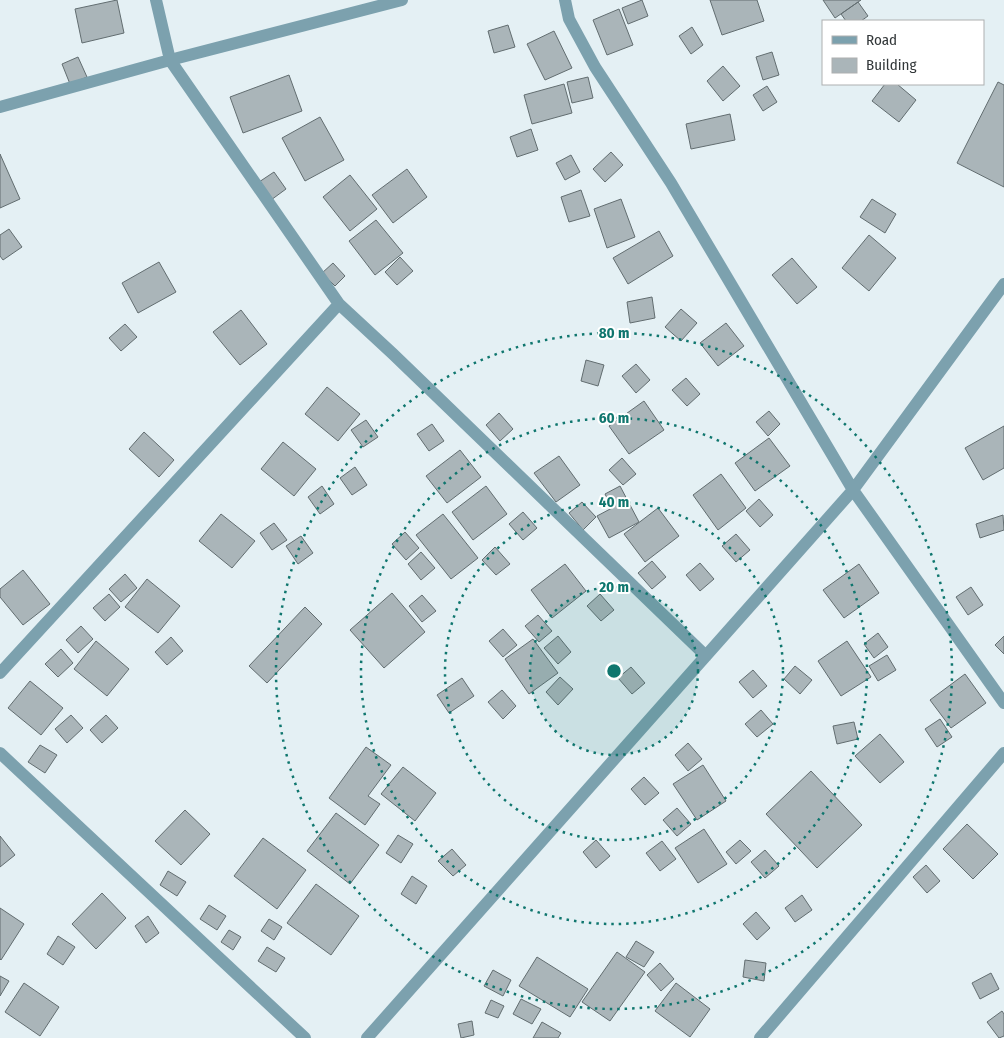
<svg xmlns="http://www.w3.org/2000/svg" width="1004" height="1038" viewBox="0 0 1004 1038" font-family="'Fira Sans Condensed',sans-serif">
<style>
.building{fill:#aab5b9;stroke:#626d70}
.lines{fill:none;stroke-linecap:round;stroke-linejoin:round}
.street{stroke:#7ca1ae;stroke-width:12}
.ring{fill:none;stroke:#0f766e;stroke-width:2.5;stroke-dasharray:2.5 5}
.centre{fill:#0f766e;stroke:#fff;stroke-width:2.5}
.ring-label{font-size:15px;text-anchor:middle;font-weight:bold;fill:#0f766e;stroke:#fff;stroke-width:4;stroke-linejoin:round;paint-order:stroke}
</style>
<rect width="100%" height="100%" fill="#e4f0f4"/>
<path class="building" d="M117,0L124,33L82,43L75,9Z
M642,0L648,16L628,24L622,8Z
M710,0H757L764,21L722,35Z
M823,0H861L835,18Z
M858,2L868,16L861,21H846L841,14Z
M619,9L633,45L607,55L593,20Z
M508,25L515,47L494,53L488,31Z
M692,27L703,45L691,54L679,36Z
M554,31L572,68L545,80L527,44Z
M772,52L779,75L763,80L756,57Z
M78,57L87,77L70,84L62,64Z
M723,66L740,86L723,101L707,81Z
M289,75L302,111L243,133L230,97Z
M588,77L593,98L572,103L567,82Z
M998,82L1004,85V187L957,163Z
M564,84L572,113L532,124L524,95Z
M885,84H897L916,100L899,122L872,101Z
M767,86L777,102L763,111L753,95Z
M730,114L735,140L691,149L686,124Z
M320,117L344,160L305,181L282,138Z
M531,129L538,150L517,157L510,137Z
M611,152L623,165L605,182L593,169Z
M0,154L20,199L0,208Z
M571,155L580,172L565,180L556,163Z
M407,169L427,197L393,223L372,195Z
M274,172L286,189L271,200L259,182Z
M350,175L377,209L350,231L323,197Z
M581,190L590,216L569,222L561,197Z
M621,199L635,237L607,248L594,209Z
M872,199L896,214L885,233L860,217Z
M376,220L403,253L375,275L349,241Z
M9,229L22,247L3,260L0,256V235Z
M659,231L673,256L628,284L613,258Z
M869,235L896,258L869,291L842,268Z
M400,257L413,271L397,285L385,272Z
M792,258L817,287L797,304L772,275Z
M159,262L176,292L138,313L122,283Z
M333,263L345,276L335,286L322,273Z
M652,297L655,318L630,323L627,302Z
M681,309L697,323L681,341L665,327Z
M241,310L267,344L240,365L213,332Z
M726,323L744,346L718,366L700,343Z
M125,324L137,337L121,351L109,338Z
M586,360L604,365L598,386L581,381Z
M636,364L650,380L636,393L622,376Z
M686,378L700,394L687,406L672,390Z
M327,387L360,414L338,441L305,414Z
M644,401L664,430L629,454L609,426Z
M769,411L780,424L768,436L756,422Z
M499,413L513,429L500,441L486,425Z
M366,420L378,437L363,447L351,430Z
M432,424L444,441L429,451L417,434Z
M1004,426V468L983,480L965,448Z
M144,432L174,460L159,477L129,449Z
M769,438L790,466L755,491L735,463Z
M283,442L316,469L294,496L261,469Z
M460,450L481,477L447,503L426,476Z
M559,456L580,485L556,502L534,473Z
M622,458L636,474L623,485L609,470Z
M355,467L367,485L352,495L340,478Z
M721,474L746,508L718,530L693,495Z
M322,486L334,504L320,514L308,497Z
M486,486L507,514L473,540L452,512Z
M620,486L639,522L609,538L597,516L612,508L605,494Z
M759,499L773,515L760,527L746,511Z
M582,502L596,517L583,530L569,513Z
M658,508L679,536L645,562L624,534Z
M523,512L537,528L523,540L509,524Z
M221,514L255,541L232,568L199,541Z
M443,514L478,558L451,579L416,535Z
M1003,515L1004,530L980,538L976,524Z
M274,523L287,540L272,550L260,533Z
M405,532L419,548L406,560L392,544Z
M736,534L750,550L736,562L722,546Z
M301,536L313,553L298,564L286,546Z
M495,547L510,564L496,575L482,560Z
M421,552L435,568L421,580L408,564Z
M652,561L666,577L652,589L638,573Z
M700,563L714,579L700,591L686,575Z
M565,564L586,591L552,618L531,590Z
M859,564L879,593L844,618L823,590Z
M23,570L50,604L23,625L0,597V589Z
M125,574L137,588L121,602L109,589Z
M147,579L180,606L158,633L125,607Z
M971,587L983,605L968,615L956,597Z
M392,593L425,632L384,668L350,630Z
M109,594L120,607L105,621L93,608Z
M600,594L614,610L601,621L587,606Z
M422,595L436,611L422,622L409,606Z
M305,607L322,624L267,683L249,666Z
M538,615L552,631L539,642L525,626Z
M81,626L93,639L78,653L66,640Z
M503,629L517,645L503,657L489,641Z
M878,633L888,647L874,658L864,644Z
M558,636L571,652L558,664L544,648Z
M1004,636V654L995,645Z
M171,637L183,651L167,665L155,652Z
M533,639L558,673L529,694L505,659Z
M96,641L129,669L107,696L74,669Z
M847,641L871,677L841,696L818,661Z
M61,649L73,663L58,677L45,664Z
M887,655L896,670L878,681L869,666Z
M795,666L812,680L800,694L784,679Z
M631,667L645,683L632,694L618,678Z
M753,670L767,686L753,698L739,682Z
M965,674L986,703L951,728L930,700Z
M560,677L573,689L558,705L546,692Z
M462,678L474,696L449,713L437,695Z
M30,681L63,708L41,735L8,708Z
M502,690L516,706L503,719L488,702Z
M761,710L773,724L757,737L745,724Z
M71,715L83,728L67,743L55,729Z
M106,715L118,728L102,743L90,730Z
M940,719L952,737L937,747L925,729Z
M854,722L858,739L837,744L833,726Z
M880,734L904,762L880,783L855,756Z
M688,743L702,759L688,771L675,755Z
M40,745L57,755L45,773L28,762Z
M366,747L391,765L368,796L380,804L365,825L329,798Z
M703,765L726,801L697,820L673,784Z
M403,767L436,793L415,821L381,794Z
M811,771L862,825L817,868L766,814Z
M644,777L659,793L645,805L631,789Z
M677,808L691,824L677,836L663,820Z
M185,810L210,834L181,865L155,841Z
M336,813L379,845L350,884L307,851Z
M967,824L998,854L973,879L943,849Z
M704,829L727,864L698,883L675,848Z
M398,835L413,844L401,863L386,853Z
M0,836L15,855L0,867Z
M263,838L306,870L277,909L234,876Z
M596,840L610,856L596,868L583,852Z
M740,840L751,851L736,864L726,852Z
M662,841L676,859L660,871L646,853Z
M452,849L466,865L453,876L438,861Z
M765,850L779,866L765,878L751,862Z
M926,865L940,881L927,893L913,877Z
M168,871L186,882L177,896L160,885Z
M412,876L427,886L416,904L401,894Z
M316,884L359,916L331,955L287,923Z
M102,893L126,918L96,949L72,924Z
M802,895L812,910L795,922L785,908Z
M209,905L226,916L217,930L200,919Z
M0,908L24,924L1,960L0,959Z
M756,912L770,928L757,940L743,924Z
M148,916L159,933L146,943L135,926Z
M269,919L282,927L274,940L261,931Z
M229,930L241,937L233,950L221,942Z
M58,936L75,947L63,965L47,954Z
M636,941L654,952L644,967L626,957Z
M267,947L285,958L276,972L258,961Z
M617,952L645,972L610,1021L582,1002Z
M537,957L588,989L570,1017L519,986Z
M745,960L766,963L764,981L743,977Z
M660,963L674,979L661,991L647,975Z
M493,970L511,980L503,996L484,986Z
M991,973L999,989L980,999L972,983Z
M0,976L9,981L0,996Z
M24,983L59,1007L40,1036L5,1012Z
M676,983L710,1009L690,1037L655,1011Z
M521,999L541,1009L532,1024L513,1014Z
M491,1000L504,1006L498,1018L485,1013Z
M1002,1011L1004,1014V1036L999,1038L987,1022Z
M472,1021L474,1035L461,1038L458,1024Z
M542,1022L561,1033L558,1038H533Z"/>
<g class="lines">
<path class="street" d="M156,0L170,60L339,304L393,354L706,656
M565,0L569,19L595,67L671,183L853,490L1004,703
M0,107L170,60L402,0
M0,673L339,304
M0,753L305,1038
M367,1038L853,490L1004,284
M760,1038L1004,753"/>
</g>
<circle cx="614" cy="671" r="84" fill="#0f766e" fill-opacity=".12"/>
<g class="ring">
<circle cx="614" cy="671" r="84"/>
<circle cx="614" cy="671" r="169"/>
<circle cx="614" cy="671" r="253"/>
<circle cx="614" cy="671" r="338"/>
</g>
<circle cx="614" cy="671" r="8" class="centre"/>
<g class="ring-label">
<text x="614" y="338">80 m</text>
<text x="614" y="423">60 m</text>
<text x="614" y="507">40 m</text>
<text x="614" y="592">20 m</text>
</g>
<rect x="822" y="20" width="162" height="65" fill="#ffffff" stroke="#adafb0"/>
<rect x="832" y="36" width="25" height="8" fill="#7ca1ae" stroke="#adafb0"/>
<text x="866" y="45" font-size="15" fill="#323739">Road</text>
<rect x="832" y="58" width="25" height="15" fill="#aab5b9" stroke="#adafb0"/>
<text x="866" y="70" font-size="15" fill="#323739">Building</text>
</svg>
